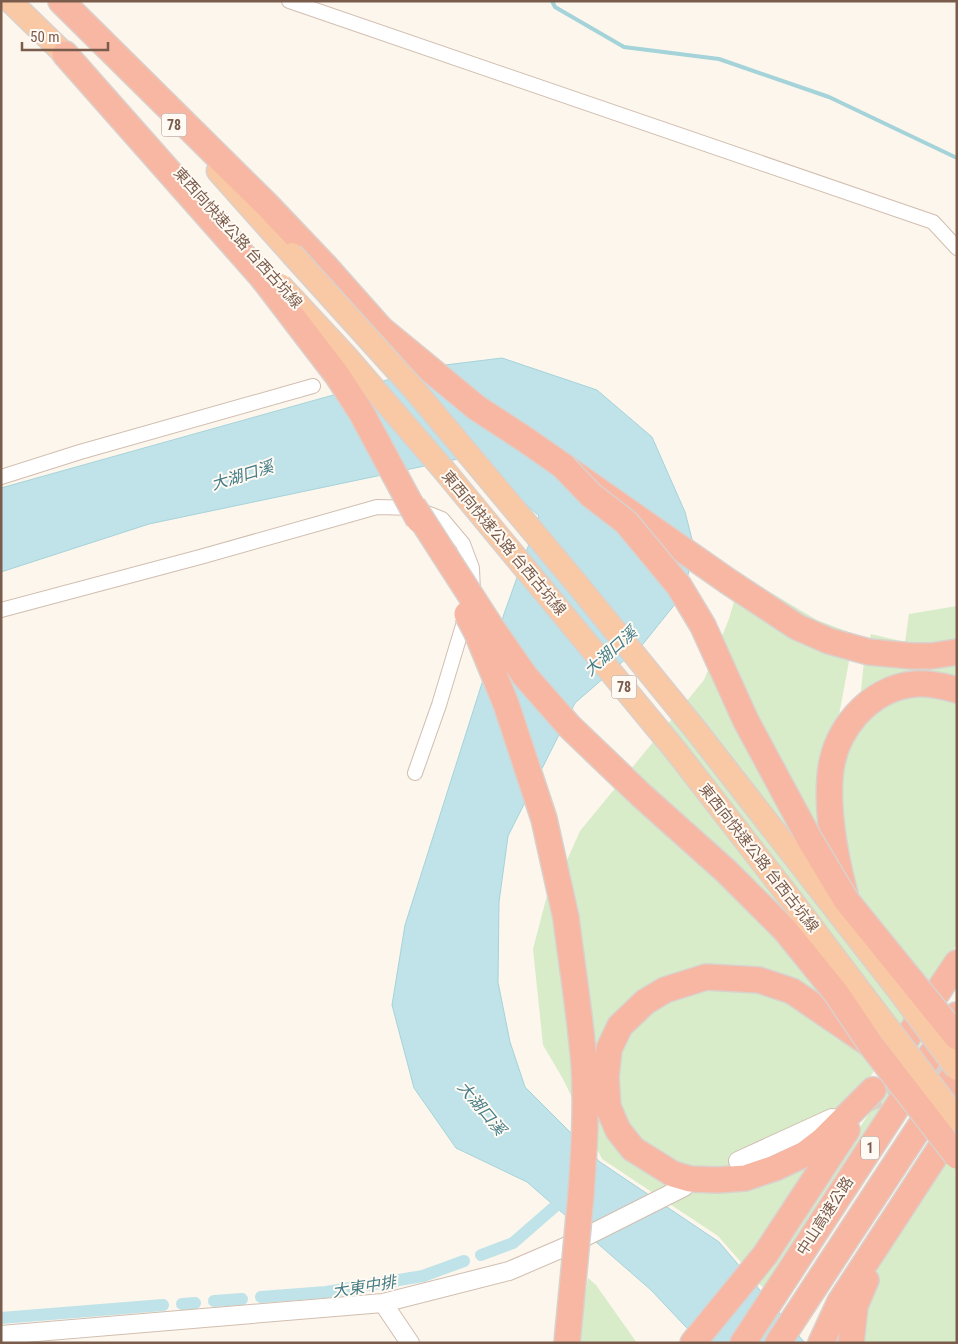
<svg xmlns="http://www.w3.org/2000/svg" width="958" height="1344" viewBox="0 0 958 1344" font-family="'Roboto Condensed','Noto Sans TC',sans-serif">
<style>
.green{fill:#d8ecc9}
.water{fill:#bfe3e8;stroke:#a5d3da}
.lines{fill:none;stroke-linecap:round;stroke-linejoin:round}
.stream{stroke:#a5d3da;stroke-width:4}
.canal{stroke:#bfe3e8;stroke-width:12}
.tertiary-tunnel{stroke:#dcd0c4;stroke-width:18;stroke-dasharray:18 9;stroke-linecap:butt}
.minor-casing{stroke:#d1beb0;stroke-width:16}
.tertiary-casing{stroke:#d1beb0;stroke-width:20}
.trunk-casing{stroke:#dad1cd;stroke-width:25}
.motorway-casing{stroke:#dad1cd;stroke-width:28}
.minor{stroke:#fff;stroke-width:14}
.tertiary{stroke:#fff;stroke-width:18}
.trunk{stroke:#f9c8a4;stroke-width:22}
.motorway{stroke:#f7b7a3;stroke-width:25}
.trunk-bridge-casing{stroke:#dad1cd;stroke-width:25;stroke-linecap:butt}
.motorway-bridge-casing{stroke:#dad1cd;stroke-width:28;stroke-linecap:butt}
.trunk-bridge{stroke:#f9c8a4;stroke-width:22}
.motorway-bridge{stroke:#f7b7a3;stroke-width:25}
.labels{text-anchor:middle;stroke-width:4;stroke-linejoin:round;paint-order:stroke}
.shield{fill:#fffaf3;stroke:#a28b7f;stroke-width:1}
.shield-label{font-size:14px;font-weight:bold;fill:#7a5c4d}
.street-label{font-size:15px;fill:#7a5c4d;stroke:#fffaf3}
.water-label{font-size:16px;font-style:italic;fill:#437c86;stroke:#fffaf3}
</style>
<rect width="100%" height="100%" fill="#fdf6ec"/>
<path class="green" d="M745,577L817,620L854,634L837,726L857,730L864,661L871,634L905,642L909,614L957,606V944L933,983L858,1095L783,1159L676,1184L817,1160L747,1269L718,1236L602,1159L563,1079L543,1045L533,949L550,884L564,867L580,831L704,680L729,619L737,591Z
M957,979V987L765,1289L758,1283Z
M957,1141V1343H831L848,1310Z
M588,1278L596,1285L637,1343H577Z"/>
<path class="water" d="M502,358L597,390L652,437L685,512L694,547L684,593L643,644L575,703L508,836L499,902L498,982L510,1042L525,1087L600,1162L719,1242L805,1343H701L651,1290L527,1182L456,1148L414,1088L392,1005L405,925L504,614L539,516L472,456L149,524L1,572V488L437,366Z"/>
<g class="lines">
<path class="stream" d="M552,1L555,7L624,47L719,59L829,97L957,158"/>
<path class="canal" d="M481,1255L513,1243L567,1196
M261,1297L326,1292L423,1276L464,1261
M214,1301L242,1299
M182,1304L195,1303
M1,1318L163,1305"/>
<path class="tertiary-tunnel" d="M863,1105L957,1066"/>
<defs>
<path id="minor" d="M289,1L933,222L957,248
M1,477L80,452L313,386
M1,610L200,557L377,507L414,508L442,519L463,544L472,568L473,592L439,705L415,773"/>
<path id="tertiary" d="M738,1161L832,1118
M383,1303L410,1343
M1,1335L383,1303L509,1271L565,1247L684,1187"/>
<path id="trunk" d="M10,1L78,67
M218,171L292,254"/>
<path id="motorway" d="M61,1L267,205L326,267L381,329L477,408L526,440L729,582L797,627L829,641L869,652L912,656H931L957,652
M65,54L262,277
M845,894C835,856 827,816 830,777C833,731 869,688 915,684C929,683 943,686 957,690
M566,918C572,966 580,1015 584,1063C587,1107 584,1151 581,1194
M871,1045L792,991L759,980L706,977L665,990L645,1002L620,1026L609,1049L606,1077L608,1107L618,1130L633,1149L673,1174L690,1179L718,1180L745,1178L775,1168L805,1154L822,1141L873,1090
M889,1065L957,963
M567,1343L575,1260
M693,1343L765,1255L847,1130
M743,1343L957,1015
M778,1343L957,1070
M821,1343L840,1302L956,1124
M851,1343L855,1306L866,1280"/>
</defs>
<use href="#minor" class="minor-casing"/>
<use href="#tertiary" class="tertiary-casing"/>
<use href="#trunk" class="trunk-casing"/>
<use href="#motorway" class="motorway-casing"/>
<use href="#minor" class="minor"/>
<use href="#tertiary" class="tertiary"/>
<use href="#trunk" class="trunk"/>
<use href="#motorway" class="motorway"/>
<defs>
<path id="trunk-bridge" d="M292,254L413,388L577,584L695,729L896,987L957,1069
M280,285L345,355L443,469L676,751L789,897L957,1119"/>
<path id="motorway-bridge" d="M262,277L337,375L361,412L419,520
M564,467L591,495L626,522L679,586L703,626L746,721L810,840L846,900L957,1037
M413,506L491,627L525,676L569,726L641,795L726,871L785,930L836,993L871,1045L957,1156
M467,614L477,633L506,704L544,819L566,918
M575,1260L581,1194"/>
</defs>
<use href="#trunk-bridge" class="trunk-bridge-casing"/>
<use href="#motorway-bridge" class="motorway-bridge-casing"/>
<use href="#trunk-bridge" class="trunk-bridge"/>
<use href="#motorway-bridge" class="motorway-bridge"/>
</g>
<g class="labels">
<g class="shield">
<rect x="161.5" y="113.5" width="25" height="23" rx="4"/>
<rect x="611.5" y="675.5" width="25" height="23" rx="4"/>
<rect x="861" y="1136.5" width="18" height="23" rx="4"/>
</g>
<g class="shield-label">
<text x="174" y="130">78</text>
<text x="624" y="692">78</text>
<text x="870" y="1153">1</text>
</g>
<g class="street-label">
<text transform="translate(238 238) rotate(48)" y="5">東西向快速公路 台西古坑線</text>
<text transform="translate(504 543) rotate(50)" y="5">東西向快速公路 台西古坑線</text>
<text transform="translate(759 858) rotate(52)" y="5">東西向快速公路 台西古坑線</text>
<text transform="translate(825 1216) rotate(-57)" y="5">中山高速公路</text>
</g>
<g class="water-label">
<text transform="translate(242 475) rotate(-17)" y="6">大湖口溪</text>
<text transform="translate(610 651) rotate(-42)" y="6">大湖口溪</text>
<text transform="translate(482 1108) rotate(50)" y="6">大湖口溪</text>
<text transform="translate(364 1286) rotate(-9)" y="6">大東中排</text>
</g>
</g>
<rect width="958" height="1344" fill="none" stroke="#7a5c4d" stroke-width="5"/>
<path d="M22 42v8h86v-8" fill="none" stroke="#7a5c4d" stroke-width="2.5"/>
<text x="30" y="42" font-size="15" fill="#7a5c4d" stroke="#fffaf3" stroke-width="4" paint-order="stroke">50 m</text>
</svg>
